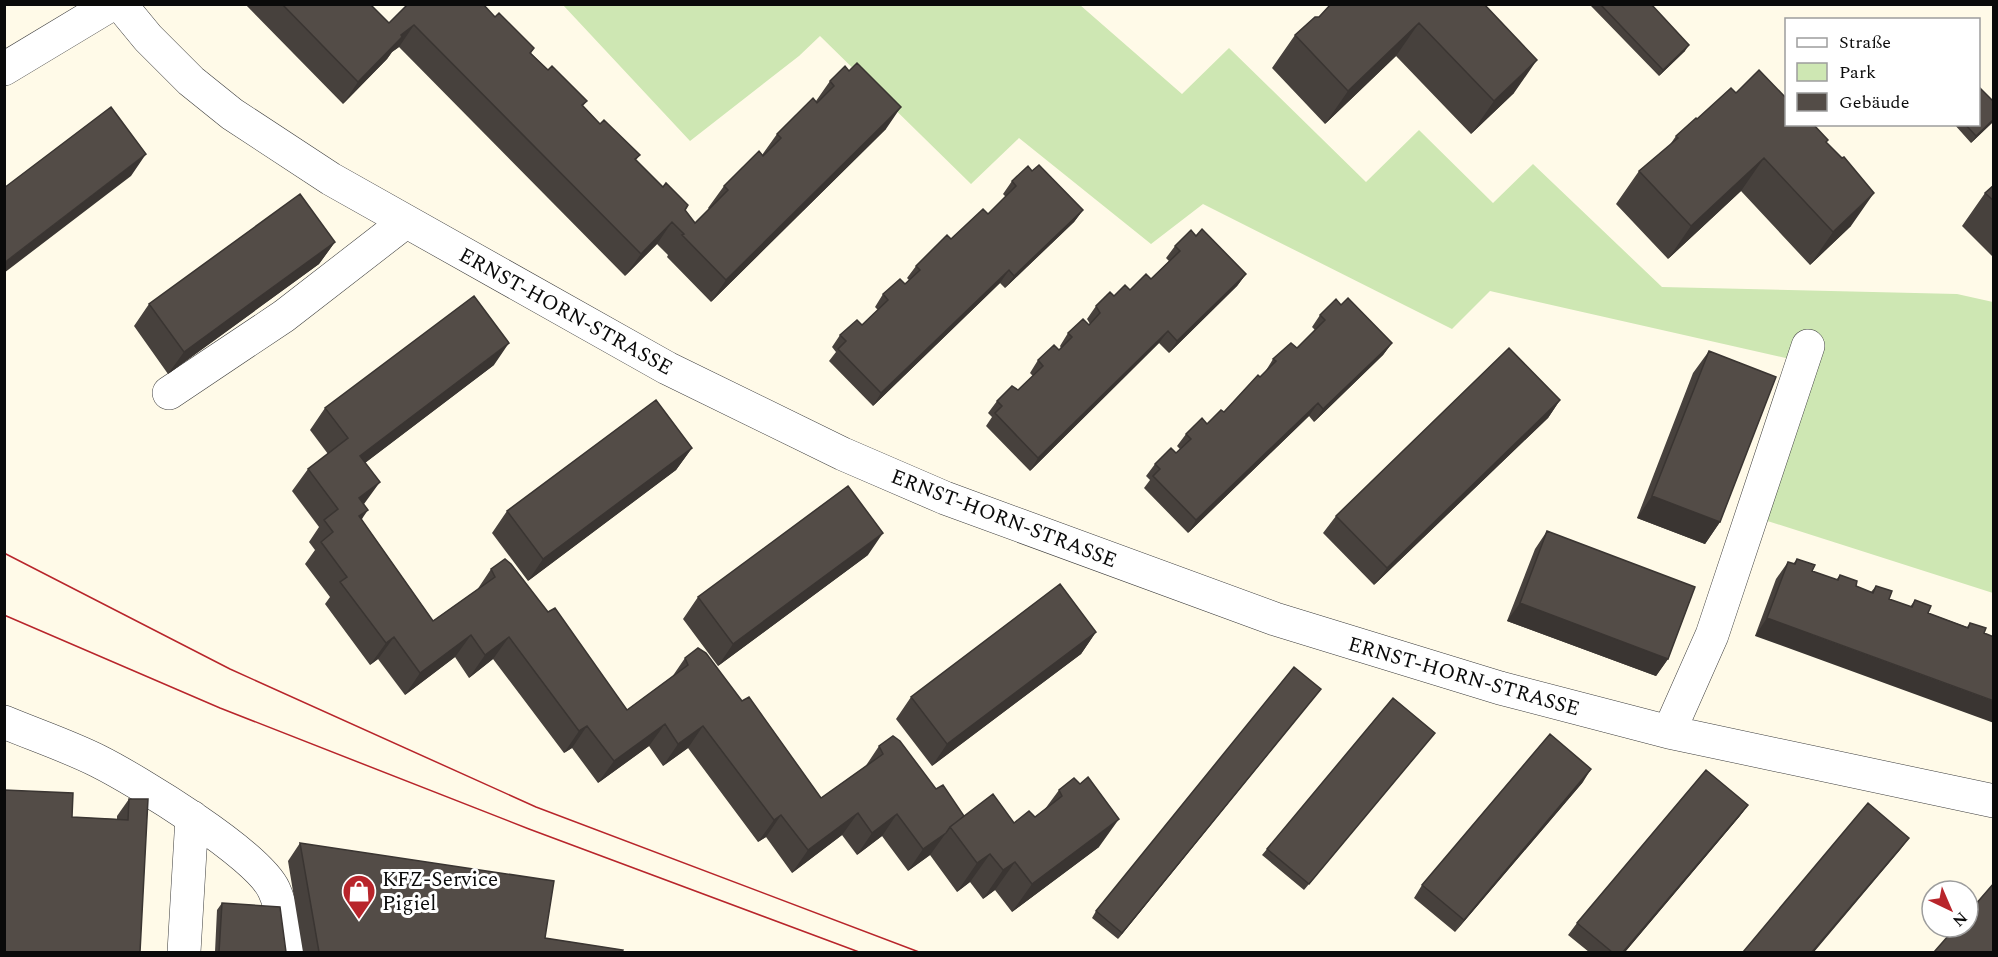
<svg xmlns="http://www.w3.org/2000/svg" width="1998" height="957" viewBox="0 0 1998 957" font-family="Spectral,serif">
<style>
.green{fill:#cee7b3}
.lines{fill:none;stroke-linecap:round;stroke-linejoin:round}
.minor-casing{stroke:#3d3d3d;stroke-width:34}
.minor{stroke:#fff;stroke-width:33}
.tram{stroke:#b8252b;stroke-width:1.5}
.wall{fill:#47413d}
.shaded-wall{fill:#3a3532}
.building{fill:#534c47;stroke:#3a3532;stroke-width:1.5}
.labels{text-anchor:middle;stroke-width:6;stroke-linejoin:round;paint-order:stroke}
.street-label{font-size:21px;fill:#0a0a0a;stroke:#fff}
.poi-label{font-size:21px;fill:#0a0a0a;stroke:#fff;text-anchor:start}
</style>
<rect width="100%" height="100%" fill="#fffae8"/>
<path class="green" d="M563,5H1080L1182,94L1229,48L1366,182L1419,130L1493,203L1533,164L1662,287L1957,294L1993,302V593L1755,517L1808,363L1490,291L1452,329L1203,204L1151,244L1019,138L971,184L820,36L799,56L690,141Z"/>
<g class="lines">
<defs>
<path id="minor" d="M120,4L148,38L191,81L232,114L331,179L667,368L843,454L945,498L1275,619L1500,688L1669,732L1994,801
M4,69L112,4
M169,393L284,316L404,223
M4,722C35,735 68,746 98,761C136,780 258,854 274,890C283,910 285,931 288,952
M1669,732L1712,635L1808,346
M184,952L192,817"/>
</defs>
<use href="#minor" class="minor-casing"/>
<use href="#minor" class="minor"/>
<path class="tram" d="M4,553L230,669L536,807L919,952
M4,615L220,708L529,829L859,952"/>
</g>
<path class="wall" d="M245,4H373L372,6L389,23L495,17L534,48L531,53L548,70L587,101L583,106L600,124L640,155L636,160L695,223L709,209L708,208L724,186L762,155L777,134L816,101L830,81L886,129L711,302L667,257L668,255L657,244L625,276L399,47L392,52L387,59L343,104Z
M1484,4L1514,93L1471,134L1396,56L1325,124L1272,68L1295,35L1319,17Z
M1593,4H1651L1685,51L1659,76L1591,6Z
M1736,93L1827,142L1851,226L1810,265L1741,191L1668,259L1616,204L1639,171L1669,146L1676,136L1697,119Z
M1994,102V121L1971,143L1954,124H1978Z
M1032,171L1083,210L1074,222L1005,288L1000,283L873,406L829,361L836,352L832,347L840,335L862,325L878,310L875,307L883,294L905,284L909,280L907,278L916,266L951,239L988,214L1006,197L1003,194L1012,181Z
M1994,185V258L1962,226L1985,193Z
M1196,236L1246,274L1237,286L1169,353L1159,343L1030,471L986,426L992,417L988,413L997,401L1018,390L1033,376L1030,373L1038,360L1059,350L1061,348L1060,346L1068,333L1089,325L1090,324L1087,319L1096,306L1114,296L1130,290L1151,279L1169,261L1166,258L1175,246Z
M335,242L319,264L168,374L134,326L149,304Z
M1341,305L1392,343L1383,355L1314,422L1309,416L1188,533L1144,488L1150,480L1146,476L1155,464L1176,453L1180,449L1177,446L1186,434L1207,424L1224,412L1265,372L1273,359L1297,348L1315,330L1312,327L1320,315Z
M1709,351L1720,522L1705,544L1637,518L1693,373Z
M494,365L365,463L364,504L362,520L433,621L477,590L491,569L548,612L627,710L672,677L685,658L742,701L821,798L865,767L879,746L936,789L964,816L1014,823L1035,817L1045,809L1059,790L1099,847L1012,912L995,890L983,899L970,882L957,892L930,855L908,871L882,836L857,855L842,835L792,873L766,837L758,842L688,748L663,766L649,746L598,783L572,748L564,753L493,659L469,678L455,657L405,695L378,659L370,665L325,604L330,597L305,564L315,550L309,542L319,527L292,491L308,469L328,454L310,430L325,408Z
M1560,400L1548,418L1374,585L1323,533L1336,516Z
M692,448L676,470L528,581L492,533L507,511Z
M1547,531L1668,659L1656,676L1507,621L1535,549Z
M868,555L718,666L683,619L698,597Z
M1797,559L1812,571L1836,580L1840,575L1856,586L1871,592L1876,586L1889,599L1910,607L1915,600L1928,613L1967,627L1970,623L1986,628L1755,636L1776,579L1788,562L1793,564Z
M1096,632L1081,654L932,766L896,719L911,697Z
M1321,689L1118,939L1092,918L1096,911Z
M1435,733L1304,890L1262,855L1267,849Z
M1583,782L1455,932L1414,898L1422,885Z
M129,799L140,952L72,817L117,819V816Z
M1748,805L1739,817L1625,952H1589L1568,935L1577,923Z
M300,843L545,938L622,952H303L288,861Z
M222,903L286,952H215L217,910Z"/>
<path class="shaded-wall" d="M1419,23L1396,56L1325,124L1348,91Z
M414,25L399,47L392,52L387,59L343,104L358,82L401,35Z
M1689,45L1685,51L1659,76L1663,70Z
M1537,60L1514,93L1471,134L1494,101Z
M901,107L886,129L711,302L726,280Z
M1994,119V121L1971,143L1976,136Z
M146,154L131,176L4,273V263Z
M1764,158L1741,191L1668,259L1691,226Z
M1874,193L1851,226L1810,265L1833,232Z
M1083,210L1074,222L1005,288L1014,276Z
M672,222L657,244L625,276L641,254Z
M335,242L319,264L168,374L184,352Z
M1009,270L1000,283L873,406L881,393Z
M1246,274L1237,286L1169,353L1177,341Z
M1168,331L1159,343L1030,471L1038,458Z
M509,343L494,365L345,478L360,456Z
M1392,343L1383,355L1314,422L1323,409Z
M1560,400L1548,418L1374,585L1387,568Z
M1318,403L1309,416L1188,533L1196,520Z
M692,448L676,470L528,581L543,559Z
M380,482L364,504L359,498Z
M1652,496L1720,522L1705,544L1637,518Z
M368,510L353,532L359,516Z
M883,533L868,555L718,666L733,644Z
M1520,603L1668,659L1656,676L1507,621Z
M1767,618L1994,701V723L1755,636Z
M1096,632L1081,654L932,766L947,744Z
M471,635L455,657L405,695L420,673Z
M394,637L378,659L370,665L386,643Z
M509,637L493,659L469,678L485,655Z
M1321,689L1316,695L1118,939L1122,933Z
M665,724L649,746L598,783L614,761Z
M587,726L572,748L564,753L579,731Z
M703,726L688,748L663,766L678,744Z
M1591,769L1583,782L1455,932L1464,920Z
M1748,805L1739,817L1625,952H1623Z
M858,813L842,835L792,873L808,850Z
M897,814L882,836L857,855L872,833Z
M781,815L766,837L758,842L774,820Z
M1119,819L1099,847L1012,912L1032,884Z
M946,833L930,855L908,871L923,849Z
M1909,838L1900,850L1814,952H1812Z
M990,854L970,882L957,892L977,863Z
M1015,862L995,890L983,899L1003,870Z"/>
<path class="building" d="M282,4H372L371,5L389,23L408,4H483L495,17L499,13L534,48L530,53L548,70L552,66L587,101L582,105L600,124L604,120L640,155L635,159L663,187L666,183L688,205L685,210L695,223L728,190L724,186L759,151L763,156L781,138L777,134L813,98L817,103L834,86L830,81L845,66L849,71L857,63L901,107L726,280L682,235L684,234L672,222L641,254L414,25L401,35L402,37L358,82Z
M1331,4H1484L1537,60L1494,101L1419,23L1348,91L1295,35L1315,17H1319Z
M1600,4H1651L1689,45L1663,70Z
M1759,70L1786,98V124H1813L1828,140L1826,142L1842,158L1844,157L1874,193L1833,232L1764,158L1691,226L1639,171L1678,138L1676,136L1696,118L1697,119L1731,88L1736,93Z
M1978,86L1994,102V119L1976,136L1965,124H1978Z
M111,107L146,154L4,263V188Z
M1039,165L1083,210L1014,276L1009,270L881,393L838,349L846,341L840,335L857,320L862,325L888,300L883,294L900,279L905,284L920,270L916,266L947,235L951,239L983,209L988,214L1016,186L1012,181L1028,166L1032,171Z
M1994,185V201L1985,193Z
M300,194L335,242L184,352L149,304Z
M1202,229L1246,274L1177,341L1168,331L1038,458L995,413L1002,406L997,401L1012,386L1018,390L1043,366L1038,360L1054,345L1059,350L1072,337L1068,333L1083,319L1089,325L1100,313L1096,306L1110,292L1114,296L1125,285L1130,290L1146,274L1151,279L1180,251L1175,246L1191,230L1196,236Z
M474,296L509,343L360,456L380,482L359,498L368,510L359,516L433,621L495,577L491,569L505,559L511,564L548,612L555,608L627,710L688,665L685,658L698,648L706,653L742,701L749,697L821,798L883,754L879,746L893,736L900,741L936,789L943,785L964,816L950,827L946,833L923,849L897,814L872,833L858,813L808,850L781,815L774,820L703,726L678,744L665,724L614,761L587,726L579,731L509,637L485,655L471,635L420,673L394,637L386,643L340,582L347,577L321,542L333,532L324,520L338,509L308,469L348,438L325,408Z
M1348,298L1392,343L1323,409L1318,403L1196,520L1153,476L1160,469L1155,464L1171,448L1176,453L1191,439L1186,434L1202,418L1207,424L1221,410L1224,412L1258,375L1260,377L1276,361L1273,359L1291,343L1297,348L1325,320L1320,315L1336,299L1341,305Z
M1509,348L1560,400L1387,568L1336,516Z
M1709,351L1776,377L1720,522L1652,496Z
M656,400L692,448L543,559L507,511Z
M848,486L883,533L733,644L698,597Z
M1547,531L1695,587L1668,659L1520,603Z
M1797,559L1815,565L1812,571L1838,580L1840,575L1857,581L1856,586L1873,593L1876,586L1892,591L1889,599L1912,607L1915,600L1931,606L1928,613L1968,628L1970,623L1986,628L1984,633L1994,637V701L1767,618L1788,562L1795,564Z
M1060,584L1096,632L947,744L911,697Z
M1294,667L1321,689L1122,933L1096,911Z
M1393,698L1435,733L1309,884L1267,849Z
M1550,734L1591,769L1464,920L1422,885Z
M1706,770L1748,805L1623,952H1612L1577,923Z
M1088,777L1119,819L1032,884L1015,862L1003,870L990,854L977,863L950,827L993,794L1014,823L1029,811L1035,817L1062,796L1059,790L1074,778L1080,784Z
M4,790L73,793L72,817L128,820L129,799H148L140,952H4Z
M1868,803L1909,838L1812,952H1743Z
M300,843L554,881L545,938L623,950L622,952H319Z
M1994,883V952H1934L1956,927H1968V913Z
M222,903L280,907L286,952H219Z"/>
<defs>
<symbol id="shop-pin" viewBox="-11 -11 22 30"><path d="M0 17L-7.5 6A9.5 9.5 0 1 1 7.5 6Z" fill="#b8252b" stroke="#fff"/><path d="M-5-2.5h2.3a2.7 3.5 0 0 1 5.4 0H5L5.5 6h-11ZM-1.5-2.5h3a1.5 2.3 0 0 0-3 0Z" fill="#fff"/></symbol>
</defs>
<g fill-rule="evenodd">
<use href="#shop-pin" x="340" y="872" width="38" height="52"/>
</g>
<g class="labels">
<g class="street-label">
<text transform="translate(566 311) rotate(29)" y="7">ERNST-HORN-STRASSE</text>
<text transform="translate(1004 518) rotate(21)" y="7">ERNST-HORN-STRASSE</text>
<text transform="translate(1464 676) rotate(16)" y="7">ERNST-HORN-STRASSE</text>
</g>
<g class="poi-label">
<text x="382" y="886">KFZ-Service<tspan x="382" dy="24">Pigiel</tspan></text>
</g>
</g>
<rect width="1998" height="957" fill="none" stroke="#0a0a0a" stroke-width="12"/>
<rect x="1785" y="18" width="195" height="108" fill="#ffffff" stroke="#9d9d9d" stroke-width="1.5"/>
<rect x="1797" y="38" width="30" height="9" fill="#ffffff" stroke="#9d9d9d" stroke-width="1.5"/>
<text x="1839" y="48" font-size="18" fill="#0a0a0a">Straße</text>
<rect x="1797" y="63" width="30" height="18" fill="#cee7b3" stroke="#9d9d9d" stroke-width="1.5"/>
<text x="1839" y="78" font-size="18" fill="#0a0a0a">Park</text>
<rect x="1797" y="93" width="30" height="18" fill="#534c47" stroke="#9d9d9d" stroke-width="1.5"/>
<text x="1839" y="108" font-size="18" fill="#0a0a0a">Gebäude</text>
<g transform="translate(1950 909) rotate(136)"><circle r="28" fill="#ffffff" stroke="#9d9d9d" stroke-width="1.5"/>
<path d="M0-4.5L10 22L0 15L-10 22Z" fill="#b8252b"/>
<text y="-9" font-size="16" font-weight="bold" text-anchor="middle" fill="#0a0a0a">N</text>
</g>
</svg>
